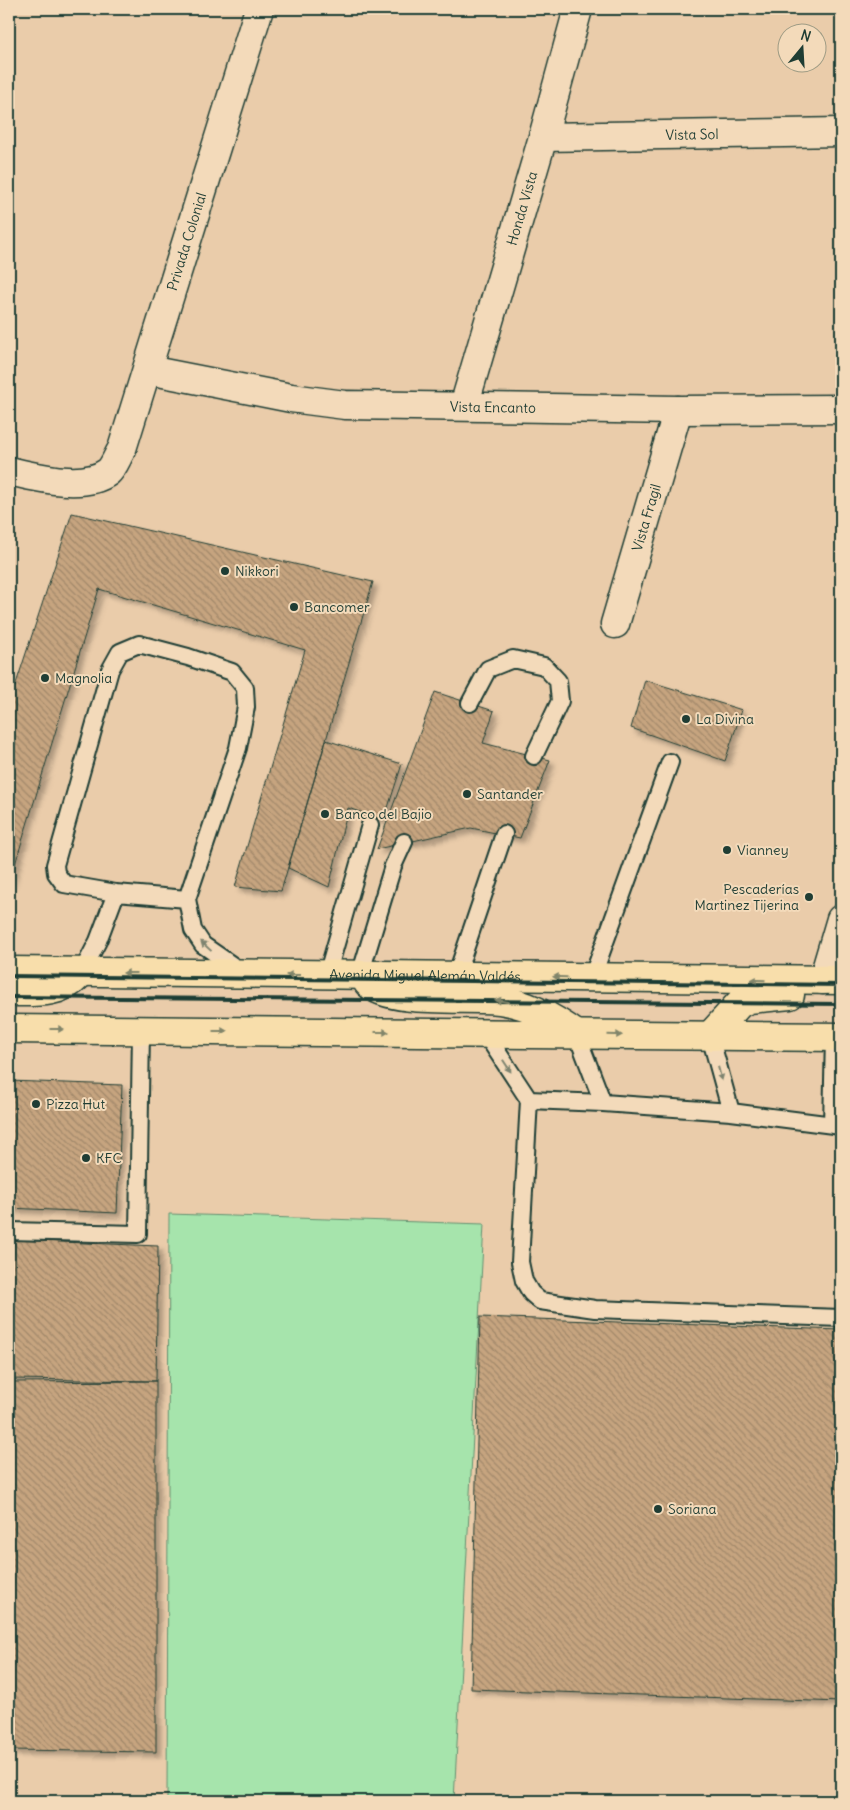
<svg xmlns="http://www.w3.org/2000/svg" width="850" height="1810" viewBox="0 0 850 1810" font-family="Delius,sans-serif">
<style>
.grass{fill:#a6e4ac;stroke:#629070}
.building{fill:url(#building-back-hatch);stroke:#1f3d34;filter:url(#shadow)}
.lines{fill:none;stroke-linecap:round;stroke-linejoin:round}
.lane-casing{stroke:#1f3d34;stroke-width:20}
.street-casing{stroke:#1f3d34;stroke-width:31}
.highway-casing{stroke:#1f3d34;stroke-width:31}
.lane{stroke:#f3daba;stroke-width:16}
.street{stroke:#f3daba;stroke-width:28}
.highway{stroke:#f8deab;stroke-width:28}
.rail{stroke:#1f3d34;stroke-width:4}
.oneway{fill:#7e8470}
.oneway2{fill:#81856a}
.poi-dot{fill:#1f3d34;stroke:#f3daba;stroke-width:2}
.labels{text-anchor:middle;stroke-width:4;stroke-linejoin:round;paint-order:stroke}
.street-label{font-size:14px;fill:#1f3d34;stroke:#f3daba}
.poi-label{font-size:14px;fill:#1f3d34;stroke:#f3daba;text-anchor:start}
</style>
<defs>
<pattern id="building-back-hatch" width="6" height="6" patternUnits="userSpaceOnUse" patternTransform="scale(1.25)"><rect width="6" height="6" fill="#c6a47f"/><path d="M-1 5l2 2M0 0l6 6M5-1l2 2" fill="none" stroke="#a08769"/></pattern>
<filter id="shadow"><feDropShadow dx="4.5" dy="4.5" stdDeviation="2.5" flood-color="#0004"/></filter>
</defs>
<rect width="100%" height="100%" fill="#eaccaa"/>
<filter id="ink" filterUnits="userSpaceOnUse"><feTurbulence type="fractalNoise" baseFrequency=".02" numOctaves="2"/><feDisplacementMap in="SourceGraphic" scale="10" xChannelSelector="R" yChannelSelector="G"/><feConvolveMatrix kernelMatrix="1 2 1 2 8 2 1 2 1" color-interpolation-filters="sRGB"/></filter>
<g filter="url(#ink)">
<path class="grass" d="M169,1214L484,1224L454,1801H167Z"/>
<path class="building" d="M72,513L373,582L281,891L235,887L305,650L99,589L9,884V705Z
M645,680L742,710L725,761L631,728Z
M435,692L494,711L483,743L550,760L520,838L471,828L377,849Z
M326,740L402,764L384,820L348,808L329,887L288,868Z
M9,1081L122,1085L117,1213L9,1208Z
M13,1240L158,1246L156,1381L10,1379Z
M480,1317L841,1330V1702L471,1689Z
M156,1381V1752L9,1750V1382Z"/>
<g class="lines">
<defs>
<path id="lane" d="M139,644L188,657L232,672L245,688L246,707L238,748L187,899L116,893L64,884L56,873L55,865L110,670L120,652Z
M470,703L488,669L513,659L544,666L558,681L560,701L534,756
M187,899L193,930L203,945L242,972
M82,972L98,941L116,893
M327,975L370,825
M360,975L393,866L404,842
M456,976L504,834
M592,978L670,762
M485,1033L529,1100L520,1262L524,1281L531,1293L540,1301L595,1309L841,1318
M577,1035L603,1103
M710,1036L731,1112
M529,1100L603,1103L731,1112L841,1126
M832,1125L834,1037
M9,1231L138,1234L141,1030"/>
<g id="street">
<path id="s1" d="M543,137L841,132"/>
<path id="s2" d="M148,370L291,398L345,405L678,410L841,409"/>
<path id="s3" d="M464,406L543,137L578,9"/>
<path id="s4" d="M9,471C35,477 84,490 108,472C114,467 118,455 122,449L259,9"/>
<path id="s5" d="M615,624L678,410"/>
<path d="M823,980L841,919"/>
</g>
<g id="highway">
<path id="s6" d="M9,971L841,980"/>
<path d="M368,983C391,1005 468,996 500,1000C529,1004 554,1018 577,1035"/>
<path d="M9,992C34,992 60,995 79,975"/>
<path d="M9,1029L841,1037"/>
<path d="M710,1036L739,1004L749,999L790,995"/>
</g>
</defs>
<use href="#lane" class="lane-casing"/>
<use href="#street" class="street-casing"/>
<use href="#highway" class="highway-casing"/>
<use href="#lane" class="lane"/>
<use href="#street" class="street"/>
<use href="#highway" class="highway"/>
<path class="rail" d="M9,976L841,985
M9,997L841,1004"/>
</g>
<defs><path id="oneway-solid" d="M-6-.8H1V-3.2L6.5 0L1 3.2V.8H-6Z" transform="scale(1.25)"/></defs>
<g class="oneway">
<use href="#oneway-solid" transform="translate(206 946) rotate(-137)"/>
<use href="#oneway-solid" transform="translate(507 1066) rotate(57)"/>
<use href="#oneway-solid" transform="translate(720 1074) rotate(75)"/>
</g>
<g class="oneway2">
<use href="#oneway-solid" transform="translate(130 973) rotate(-180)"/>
<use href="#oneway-solid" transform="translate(293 975) rotate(-180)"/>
<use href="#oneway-solid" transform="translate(560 977) rotate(-179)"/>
<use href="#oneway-solid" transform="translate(758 980) rotate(-179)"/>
<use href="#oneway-solid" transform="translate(502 1001) rotate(-170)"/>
<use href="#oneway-solid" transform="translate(57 1029)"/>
<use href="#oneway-solid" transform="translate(220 1031)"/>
<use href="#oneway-solid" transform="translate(382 1032)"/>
<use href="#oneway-solid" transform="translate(615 1035) rotate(1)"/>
</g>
</g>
<g class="poi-dot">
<circle cx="225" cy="571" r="5"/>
<circle cx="294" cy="607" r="5"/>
<circle cx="45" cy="678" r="5"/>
<circle cx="686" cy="719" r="5"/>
<circle cx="467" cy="794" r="5"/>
<circle cx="325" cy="814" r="5"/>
<circle cx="727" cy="850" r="5"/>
<circle cx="809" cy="897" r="5"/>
<circle cx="36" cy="1104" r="5"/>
<circle cx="86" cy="1158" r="5"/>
<circle cx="658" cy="1509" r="5"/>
</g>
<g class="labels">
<g class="street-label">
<text dy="5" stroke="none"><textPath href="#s1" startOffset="149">Vista Sol</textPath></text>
<text dy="5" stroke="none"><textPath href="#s3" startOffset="206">Honda Vista</textPath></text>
<text dy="5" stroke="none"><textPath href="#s4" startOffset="346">Privada Colonial</textPath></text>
<text dy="5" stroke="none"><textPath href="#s2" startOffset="348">Vista Encanto</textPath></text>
<text dy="5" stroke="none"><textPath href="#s5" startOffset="111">Vista Fragil</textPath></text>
<text dy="5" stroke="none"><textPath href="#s6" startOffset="416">Avenida Miguel Alemán Valdés</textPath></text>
</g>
<g class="poi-label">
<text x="235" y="576">Nikkori</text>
<text x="304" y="612">Bancomer</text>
<text x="55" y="683">Magnolia</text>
<text x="696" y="724">La Divina</text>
<text x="477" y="799">Santander</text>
<text x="335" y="819">Banco del Bajio</text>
<text x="737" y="855">Vianney</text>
<text x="799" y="894" text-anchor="end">Pescaderías<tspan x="799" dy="16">Martinez Tijerina</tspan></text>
<text x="46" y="1109">Pizza Hut</text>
<text x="96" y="1163">KFC</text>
<text x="668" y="1514">Soriana</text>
</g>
</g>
<rect width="850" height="1810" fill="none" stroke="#f3daba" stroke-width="30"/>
<rect x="15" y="15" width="820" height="1780" fill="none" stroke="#1f3d34" stroke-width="2" filter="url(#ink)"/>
<g transform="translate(802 48) rotate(18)"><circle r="24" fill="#f3daba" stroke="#9e9b84"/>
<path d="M0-4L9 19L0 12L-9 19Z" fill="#1f3d34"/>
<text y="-8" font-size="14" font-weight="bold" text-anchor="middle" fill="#1f3d34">N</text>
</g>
</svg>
